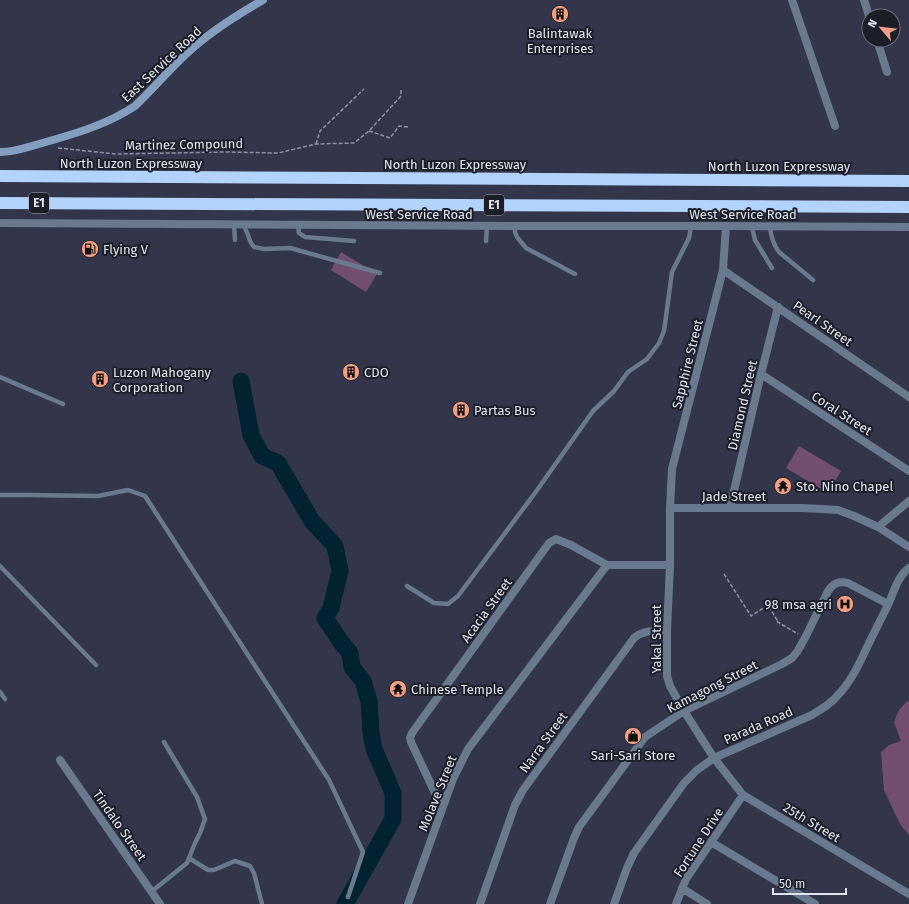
<svg xmlns="http://www.w3.org/2000/svg" width="909" height="904" viewBox="0 0 909 904" font-family="'Fira Sans',sans-serif">
<style>
.green{fill:#724e70}
.lines{fill:none;stroke-linecap:round;stroke-linejoin:round}
.river{stroke:#002231;stroke-width:17}
.path{stroke:#9193a4;stroke-width:1.5;stroke-dasharray:4 2;stroke-linecap:butt}
.service{stroke:#69798e;stroke-width:4.5}
.minor{stroke:#69798e;stroke-width:8}
.tertiary{stroke:#69798e;stroke-width:8}
.secondary{stroke:#839ebf;stroke-width:8}
.motorway{stroke:#b2d3fc;stroke-width:12}
.labels{text-anchor:middle;stroke-width:4;stroke-linejoin:round;paint-order:stroke}
.shield{fill:#1c1e27;stroke:#a7a9b4;stroke-width:1}
.shield-label{font-size:12px;font-weight:bold;fill:#e2e4f1}
.poi-label{font-size:13px;fill:#e2e4f1;stroke:#1c1e27;text-anchor:start}
.street-label{font-size:13px;fill:#e2e4f1;stroke:#1c1e27}
</style>
<rect width="100%" height="100%" fill="#33354a"/>
<path class="green" d="M341,252L377,274L366,292L331,270Z
M799,446L841,471L828,493L786,468Z
M907,701L909,702V835L900,824L884,790L881,752L889,745L901,741L894,722L899,710Z"/>
<g class="lines">
<path class="river" d="M241,381L251,435L262,456L278,463L312,521L335,546L340,571L331,608L325,618L341,642L350,653L352,667L363,681L369,701L371,732L374,749L393,793V819L345,904"/>
<path class="path" d="M369,131L390,138L399,126L409,127
M316,144L320,131L364,89
M58,148L116,154L226,152L278,153L316,144L354,143L369,131L401,96V89
M724,574L751,616L768,605L777,620L776,621L798,634"/>
<path class="service" d="M234,225L235,240
M244,225L251,243L254,247L264,249L290,248L380,273
M298,225L299,233L305,237L354,241
M515,226V232L517,237L526,248L575,274
M752,227L755,240L772,268
M770,227C771,237 773,244 779,252L813,280
M486,241L487,226
M0,377L63,404
M0,495H27L98,496L128,490L145,496L329,780L363,852L348,897
M0,566L96,665
M407,586L434,603L448,604L458,596L535,493L593,411L614,391L628,372L647,359L659,343L664,331L672,272L689,238L691,226
M0,692L5,699
M189,858L208,870H214L235,861L250,866L254,873L262,904
M151,892L187,863L195,843L200,833L205,819L197,797L164,742"/>
<path class="minor" d="M792,0L835,126
M864,0L869,16
M877,40L887,72
M726,226L909,227
M723,270L909,397
M761,374L909,471
M670,508H803L838,510L854,516L878,527L909,547
M730,508L761,374L778,307
M878,527L909,501
M714,758L743,795L909,894
M60,760L160,904
M445,799L440,797L435,793L411,742L410,738L412,733L549,543L556,539L571,545L607,565H670
M711,842L815,904
M682,888L707,904
M408,904L453,779L468,749L607,565
M480,904L515,805L523,790L634,638C643,630 656,631 667,630
M550,904L574,838L579,827L645,737L684,711L782,664L792,658L797,652L805,638L828,591C834,583 838,581 848,583L888,604
M676,904L686,879L743,795"/>
<path class="tertiary" d="M0,223L515,226H726L723,270L672,469L670,508V565L667,630V676L670,686L684,711L714,758
M614,904L627,868L634,853L684,783L697,770L714,758L812,715C822,709 832,703 839,694C853,679 861,660 870,641C876,629 882,617 888,605C894,592 897,577 909,568"/>
<path class="secondary" d="M0,152C15,152 31,146 46,142C77,133 108,124 135,106C152,90 167,72 185,55C208,33 235,16 263,0"/>
<path class="motorway" d="M0,176L909,181
M0,203L909,207"/>
</g>
<defs>
<symbol id="building-disc" viewBox="-11 -11 22 22"><circle r="9.5" fill="#f2a081" stroke="#1c1e27"/><path d="M-4-6H4V6H1V3H-1V6H-4ZM-2.5-4.3h1.7v1.8h-1.7ZM.8-4.3h1.7v1.8H.8ZM-2.5-1h1.7V.8h-1.7ZM.8-1h1.7V.8H.8Z" fill="#111"/></symbol>
<symbol id="fuel-disc" viewBox="-11 -11 22 22"><circle r="9.5" fill="#f2a081" stroke="#1c1e27"/><path d="M-5.5-6h7V0h2V4h1.3V-2.5L3-4.5l.8-.8L6-3V5H2.5V1h-1V6h-7ZM-4.2-4.7v3.2H.2V-4.7Z" fill="#111"/></symbol>
<symbol id="temple-disc" viewBox="-11 -11 22 22"><circle r="9.5" fill="#f2a081" stroke="#1c1e27"/><path d="M0-6L5-2H3V0L6.5 2.5H4V6H1.5V3h-3V6H-4V2.5H-6.5L-3 0V-2H-5Z" fill="#111"/></symbol>
<symbol id="hospital-disc" viewBox="-11 -11 22 22"><circle r="9.5" fill="#f2a081" stroke="#1c1e27"/><path d="M-5-5h3v3.5h4V-5h3V5h-3V1.5h-4V5h-3Z" fill="#111"/></symbol>
<symbol id="shop-disc" viewBox="-11 -11 22 22"><circle r="9.5" fill="#f2a081" stroke="#1c1e27"/><path d="M-5-2.5h2.3a2.7 3.5 0 0 1 5.4 0H5L5.5 6h-11ZM-1.5-2.5h3a1.5 2.3 0 0 0-3 0Z" fill="#111"/></symbol>
</defs>
<g fill-rule="evenodd">
<use href="#building-disc" x="550" y="4" width="20" height="20"/>
<use href="#fuel-disc" x="80" y="239" width="20" height="20"/>
<use href="#building-disc" x="341" y="362" width="20" height="20"/>
<use href="#building-disc" x="90" y="369" width="20" height="20"/>
<use href="#building-disc" x="451" y="400" width="20" height="20"/>
<use href="#temple-disc" x="773" y="476" width="20" height="20"/>
<use href="#hospital-disc" x="835" y="594" width="20" height="20"/>
<use href="#temple-disc" x="388" y="679" width="20" height="20"/>
<use href="#shop-disc" x="623" y="726" width="20" height="20"/>
</g>
<g class="labels">
<g class="shield">
<rect x="29" y="193" width="20" height="20" rx="3"/>
<rect x="484" y="195" width="20" height="20" rx="3"/>
</g>
<g class="shield-label">
<text x="39" y="207">E1</text>
<text x="494" y="209">E1</text>
</g>
<g class="poi-label">
<text x="560" y="38" text-anchor="middle">Balintawak<tspan x="560" dy="15">Enterprises</tspan></text>
<text x="103" y="254">Flying V</text>
<text x="113" y="377">Luzon Mahogany<tspan x="113" dy="15">Corporation</tspan></text>
<text x="364" y="377">CDO</text>
<text x="474" y="415">Partas Bus</text>
<text x="796" y="491">Sto. Nino Chapel</text>
<text x="832" y="609" text-anchor="end">98 msa agri</text>
<text x="411" y="694">Chinese Temple</text>
<text x="633" y="760" text-anchor="middle">Sari-Sari Store</text>
</g>
<g class="street-label">
<text transform="translate(161 64) rotate(-43)" y="5">East Service Road</text>
<text transform="translate(184 144) rotate(-1)" y="5">Martinez Compound</text>
<text x="131" y="168">North Luzon Expressway</text>
<text x="455" y="169">North Luzon Expressway</text>
<text x="779" y="171">North Luzon Expressway</text>
<text x="419" y="219">West Service Road</text>
<text x="743" y="219">West Service Road</text>
<text transform="translate(823 323) rotate(35)" y="5">Pearl Street</text>
<text transform="translate(687 364) rotate(-76)" y="5">Sapphire Street</text>
<text transform="translate(742 405) rotate(-77)" y="5">Diamond Street</text>
<text transform="translate(842 413) rotate(33)" y="5">Coral Street</text>
<text x="734" y="501">Jade Street</text>
<text transform="translate(486 610) rotate(-54)" y="5">Acacia Street</text>
<text transform="translate(656 639) rotate(-90)" y="5">Yakal Street</text>
<text transform="translate(712 686) rotate(-27)" y="5">Kamagong Street</text>
<text transform="translate(758 725) rotate(-24)" y="5">Parada Road</text>
<text transform="translate(543 742) rotate(-54)" y="5">Narra Street</text>
<text transform="translate(437 793) rotate(-68)" y="5">Molave Street</text>
<text transform="translate(812 822) rotate(31)" y="5">25th Street</text>
<text transform="translate(120 825) rotate(55)" y="5">Tindalo Street</text>
<text transform="translate(698 842) rotate(-57)" y="5">Fortune Drive</text>
</g>
</g>
<g transform="translate(881 28) rotate(298)"><circle r="19" fill="#1c1e27" stroke="#6b6d78"/>
<path d="M0-3L7 15L0 10L-7 15Z" fill="#f2a081"/>
<text y="-6" font-size="11" font-weight="bold" text-anchor="middle" fill="#e2e4f1">N</text>
</g>
<path d="M773 888v6h73v-6" fill="none" stroke="#e2e4f1" stroke-width="2"/>
<text x="779" y="888" font-size="12" fill="#e2e4f1" stroke="#1c1e27" stroke-width="3" paint-order="stroke">50 m</text>
</svg>
